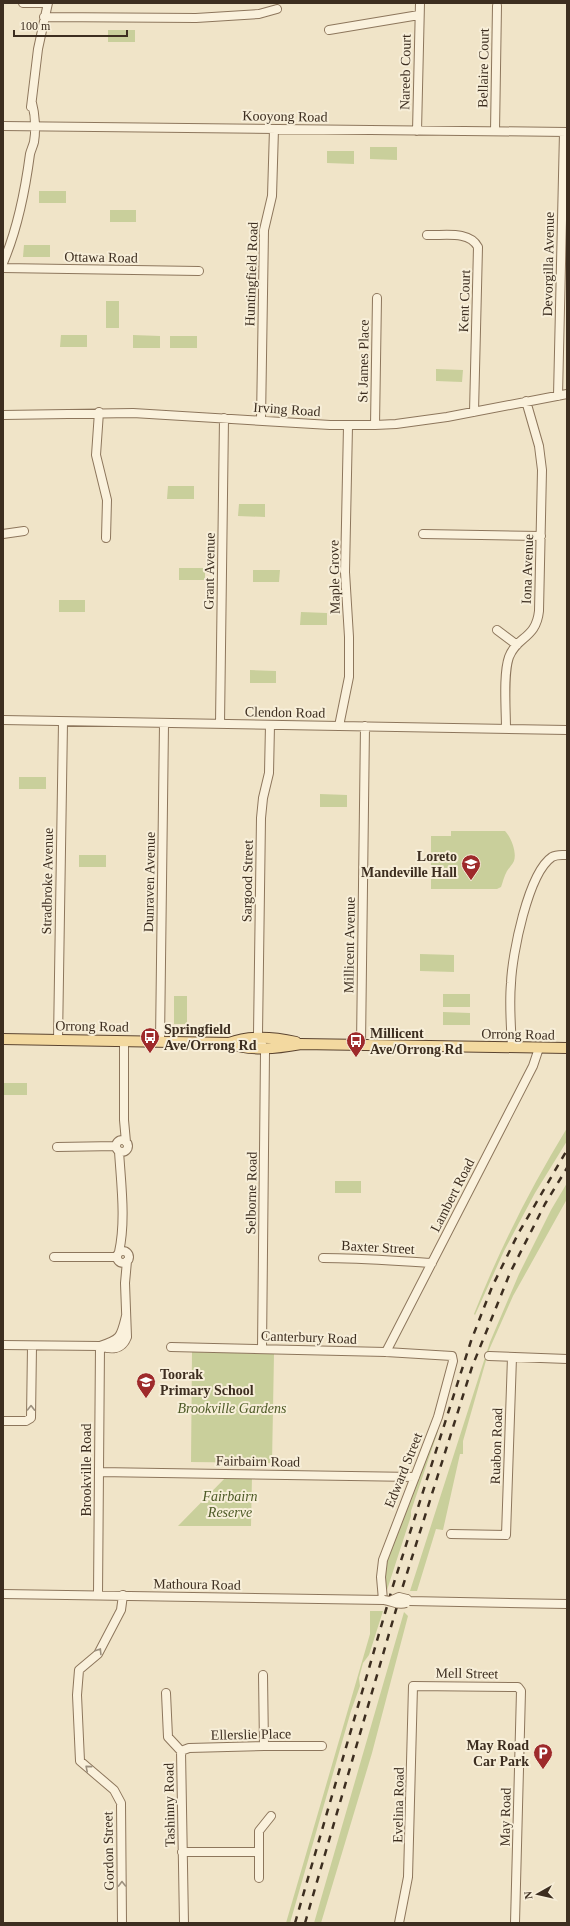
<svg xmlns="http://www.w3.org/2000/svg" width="570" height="1926" viewBox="0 0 570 1926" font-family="Georgia,serif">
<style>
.green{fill:#c9cf9b}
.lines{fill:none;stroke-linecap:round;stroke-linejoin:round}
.minor-casing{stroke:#8d765c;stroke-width:10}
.major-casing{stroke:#5b4430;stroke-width:12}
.minor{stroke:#faf1dc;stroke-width:8}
.major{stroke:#f3d9a0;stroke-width:10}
.rail{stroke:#3d2e20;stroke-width:2.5;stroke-dasharray:7 7;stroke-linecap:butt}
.minor-bridge-casing{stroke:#8d765c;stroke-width:10;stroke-linecap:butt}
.minor-bridge{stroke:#faf1dc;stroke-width:8}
.oneway{stroke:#9c907e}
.labels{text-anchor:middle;stroke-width:4;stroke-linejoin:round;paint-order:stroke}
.street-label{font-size:14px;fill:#3d2e20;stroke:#f7eed8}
.poi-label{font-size:14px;font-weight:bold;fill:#3d2e20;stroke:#f7eed8;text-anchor:start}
.park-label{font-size:14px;font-style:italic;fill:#4d5a26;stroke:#f7eed8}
</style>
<rect width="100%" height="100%" fill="#f0e4c8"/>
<path class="green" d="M108,30H135V42H108Z
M370,147H397V160L370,159Z
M327,151H354V164L327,163Z
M39,191H66V203H39Z
M110,210H136V222H110Z
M24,245H50V257H23Z
M106,301H119V328H106Z
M61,335H87V347H60Z
M133,335L160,336V348H133Z
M170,336H197V348H170Z
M436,369L463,370L462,382L436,381Z
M168,486H194V499H167Z
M239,504H265V517L238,516Z
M179,568H205V580H179Z
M253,570H280L279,582H253Z
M59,600H85V612H59Z
M301,612L327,613V625H300Z
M250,670L276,671V683H250Z
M19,777H46V789H19Z
M320,794L347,795V807H320Z
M451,831H505C511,837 517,852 514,861C512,865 509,868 507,871C504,876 503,882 501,887L497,889H431V836H451Z
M79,855H106V867H79Z
M420,954L454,955V972L420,971Z
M443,994H470V1007H443Z
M174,996H187V1024H174Z
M443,1012L470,1013V1025H443Z
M3,1083H27V1095H3Z
M567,1128V1141L535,1193L504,1251L475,1315L474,1314C499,1250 531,1187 567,1128Z
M335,1181H361V1193H335Z
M567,1183V1199L513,1296L489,1350L463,1441V1454H460L443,1530L436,1529L417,1591H410L490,1342L519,1274L551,1210Z
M192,1352L274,1354L272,1463L191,1462Z
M438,1428V1431L411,1511V1516L387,1590L384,1579L387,1558Z
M228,1475L252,1476L251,1526H178Z
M370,1611H383L369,1655L363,1663L359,1678L360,1686L351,1711L290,1923H286L370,1634Z
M404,1612L408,1616L372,1753L321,1923H314Z"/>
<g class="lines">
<defs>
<path id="minor" d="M23,3H48
M44,17L196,18L259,14L277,9
M329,30L419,15
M31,107L38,49L48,3
M3,126L567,132
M417,131L420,3
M495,131L497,6
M427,235C443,236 469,230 478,247L474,412
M3,263C18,228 25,192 30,154C31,150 33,146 34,142C36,130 35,114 32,103
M3,268L199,271
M558,396L564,132
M99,412L96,455L107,500L106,538
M3,415L133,413L330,425H375L396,424L447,417L567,394
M261,420L264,230L272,196L274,129
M375,425L377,298
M3,534L24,531
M423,534L541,536
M497,630L517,645
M3,720L567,730
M220,724L224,418
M339,726L349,677V637L345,572L348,426
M506,729C506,709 503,674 509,657C517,636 536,639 539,611L542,470L539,446L526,401
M58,1040L63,722
M124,1041V1120L126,1142
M160,1041L164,724
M361,1045L365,726
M512,1047C511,1026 509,1005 511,983C512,955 528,873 552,857C557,854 562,855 567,855
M116 1146a6 6 0 1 1 12 0a6 6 0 1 1-12 0Z
M57,1147L116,1146
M117 1257a6 6 0 1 1 12 0a6 6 0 1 1-12 0Z
M119,1252C126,1220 121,1184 119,1151
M54,1257H116
M323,1258C359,1258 395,1261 432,1263
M3,1345L100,1346C121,1339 121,1337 126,1316
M100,1346C111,1350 122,1350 127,1337L125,1283L127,1261
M171,1347L386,1352L452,1356L453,1361L438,1417L383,1560L381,1577L383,1600
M262,1349L265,1052L258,1034L261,818L263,798L269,773L270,725
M386,1352L533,1066L539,1048
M489,1356L567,1359
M3,1421H26L31,1418L32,1346
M99,1472L415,1477
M451,1534L506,1535L512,1357
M3,1594L384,1600
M98,1595L100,1346
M407,1599L409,1601L567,1604
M263,1675L264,1746
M166,1693L168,1737L181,1751L184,1923
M181,1751L189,1748L264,1746H322
M182,1852H259
M259,1878V1831L271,1816
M122,1923L121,1803L114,1790L80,1761L77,1695L79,1670L98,1654L121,1610L123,1595
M399,1923L408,1877L413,1686L518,1687L521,1691L515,1923"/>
<path id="major" d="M3,1039L229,1043C250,1035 274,1037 296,1042
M229,1043C251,1052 278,1048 301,1044L567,1048"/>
</defs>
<use href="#minor" class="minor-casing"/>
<use href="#major" class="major-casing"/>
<use href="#minor" class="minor"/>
<use href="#major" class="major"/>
<path class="rail" d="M295,1923L392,1589L471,1341L492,1287L518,1234L567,1150
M305,1923L402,1589L472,1367L510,1273L545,1204L567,1168"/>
<defs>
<path id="minor-bridge" d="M384,1600C393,1601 397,1606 406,1603
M390,1601L399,1597L407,1599"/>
</defs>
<use href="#minor-bridge" class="minor-bridge-casing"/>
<use href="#minor-bridge" class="minor-bridge"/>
</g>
<defs><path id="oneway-chevron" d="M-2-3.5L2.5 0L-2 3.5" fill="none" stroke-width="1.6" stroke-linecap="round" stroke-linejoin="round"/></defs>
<g class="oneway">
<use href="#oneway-chevron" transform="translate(31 1408) rotate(-89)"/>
<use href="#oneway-chevron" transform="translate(99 1651) rotate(-58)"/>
<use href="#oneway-chevron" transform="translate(88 1768) rotate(-139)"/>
<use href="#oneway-chevron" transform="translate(122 1884) rotate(-91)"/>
</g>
<defs>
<symbol id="school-pin" viewBox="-11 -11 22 30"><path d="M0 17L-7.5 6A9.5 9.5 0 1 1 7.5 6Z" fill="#9e2a2b" stroke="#f7eed8"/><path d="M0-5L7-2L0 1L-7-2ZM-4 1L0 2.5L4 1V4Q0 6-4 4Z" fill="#fff"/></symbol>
<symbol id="bus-pin" viewBox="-11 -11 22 30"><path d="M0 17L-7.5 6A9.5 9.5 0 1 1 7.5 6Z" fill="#9e2a2b" stroke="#f7eed8"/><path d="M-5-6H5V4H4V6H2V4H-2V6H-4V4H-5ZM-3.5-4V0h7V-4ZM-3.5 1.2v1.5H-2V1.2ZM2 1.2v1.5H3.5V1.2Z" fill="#fff"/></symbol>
<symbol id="parking-pin" viewBox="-11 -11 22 30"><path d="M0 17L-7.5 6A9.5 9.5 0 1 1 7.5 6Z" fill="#9e2a2b" stroke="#f7eed8"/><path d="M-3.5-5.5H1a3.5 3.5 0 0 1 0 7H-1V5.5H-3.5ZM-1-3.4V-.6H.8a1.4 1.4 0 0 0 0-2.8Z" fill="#fff"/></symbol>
</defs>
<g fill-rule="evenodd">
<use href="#school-pin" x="460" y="853" width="22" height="30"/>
<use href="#bus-pin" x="139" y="1026" width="22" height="30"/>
<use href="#bus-pin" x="345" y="1030" width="22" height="30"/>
<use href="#school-pin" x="135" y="1371" width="22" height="30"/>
<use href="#parking-pin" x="532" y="1742" width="22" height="30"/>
</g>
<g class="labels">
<g class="street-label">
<text transform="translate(483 68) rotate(-89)" y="5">Bellaire Court</text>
<text transform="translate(405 72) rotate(-89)" y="5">Nareeb Court</text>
<text transform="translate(285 116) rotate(1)" y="5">Kooyong Road</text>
<text transform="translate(101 257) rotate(1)" y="5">Ottawa Road</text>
<text transform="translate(548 264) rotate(-89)" y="5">Devorgilla Avenue</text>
<text transform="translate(251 274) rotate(-88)" y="5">Huntingfield Road</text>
<text transform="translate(464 301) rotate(-88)" y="5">Kent Court</text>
<text transform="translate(363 361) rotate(-89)" y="5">St James Place</text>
<text transform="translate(287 409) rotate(4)" y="5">Irving Road</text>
<text transform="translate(527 569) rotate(-88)" y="5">Iona Avenue</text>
<text transform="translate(209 571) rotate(-89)" y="5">Grant Avenue</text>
<text transform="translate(334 577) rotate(-91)" y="5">Maple Grove</text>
<text transform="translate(285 712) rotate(1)" y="5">Clendon Road</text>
<text transform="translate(47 881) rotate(-89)" y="5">Stradbroke Avenue</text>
<text transform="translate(247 881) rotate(-89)" y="5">Sargood Street</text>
<text transform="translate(149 882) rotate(-89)" y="5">Dunraven Avenue</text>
<text transform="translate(349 945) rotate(-89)" y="5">Millicent Avenue</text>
<text transform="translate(92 1026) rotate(1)" y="5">Orrong Road</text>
<text transform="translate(518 1034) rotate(1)" y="5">Orrong Road</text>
<text transform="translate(251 1193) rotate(-89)" y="5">Selborne Road</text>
<text transform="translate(452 1195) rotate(-63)" y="5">Lambert Road</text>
<text transform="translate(378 1247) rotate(3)" y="5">Baxter Street</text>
<text transform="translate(309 1337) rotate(2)" y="5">Canterbury Road</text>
<text transform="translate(496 1446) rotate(-88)" y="5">Ruabon Road</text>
<text transform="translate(258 1461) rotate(1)" y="5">Fairbairn Road</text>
<text transform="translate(86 1470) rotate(-90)" y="5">Brookville Road</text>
<text transform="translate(403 1470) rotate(-68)" y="5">Edward Street</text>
<text transform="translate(197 1584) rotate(1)" y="5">Mathoura Road</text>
<text transform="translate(467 1673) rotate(1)" y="5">Mell Street</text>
<text transform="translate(251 1734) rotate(-1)" y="5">Ellerslie Place</text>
<text transform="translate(169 1805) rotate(-91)" y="5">Tashinny Road</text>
<text transform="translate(398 1805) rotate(-89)" y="5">Evelina Road</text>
<text transform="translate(505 1817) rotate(-89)" y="5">May Road</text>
<text transform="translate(108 1851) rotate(-91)" y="5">Gordon Street</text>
</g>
<g class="poi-label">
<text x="457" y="861" text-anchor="end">Loreto<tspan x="457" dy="16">Mandeville Hall</tspan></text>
<text x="164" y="1034">Springfield<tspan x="164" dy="16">Ave/Orrong Rd</tspan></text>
<text x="370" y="1038">Millicent<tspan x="370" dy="16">Ave/Orrong Rd</tspan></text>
<text x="160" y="1379">Toorak<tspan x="160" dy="16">Primary School</tspan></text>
<text x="529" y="1750" text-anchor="end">May Road<tspan x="529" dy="16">Car Park</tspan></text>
</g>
<g class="park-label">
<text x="232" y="1413">Brookville Gardens</text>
<text x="230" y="1501">Fairbairn<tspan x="230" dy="16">Reserve</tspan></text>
</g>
</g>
<rect width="570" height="1926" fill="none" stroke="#3d2e20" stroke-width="8"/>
<g transform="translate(538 1894) rotate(262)" stroke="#f7eed8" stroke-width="3" paint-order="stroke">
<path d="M0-3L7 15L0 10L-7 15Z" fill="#3d2e20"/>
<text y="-6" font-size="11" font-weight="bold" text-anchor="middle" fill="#3d2e20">N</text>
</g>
<path d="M14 30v6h113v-6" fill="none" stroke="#3d2e20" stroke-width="2"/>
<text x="20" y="30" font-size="12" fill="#3d2e20" stroke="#f7eed8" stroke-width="3" paint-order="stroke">100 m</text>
</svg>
